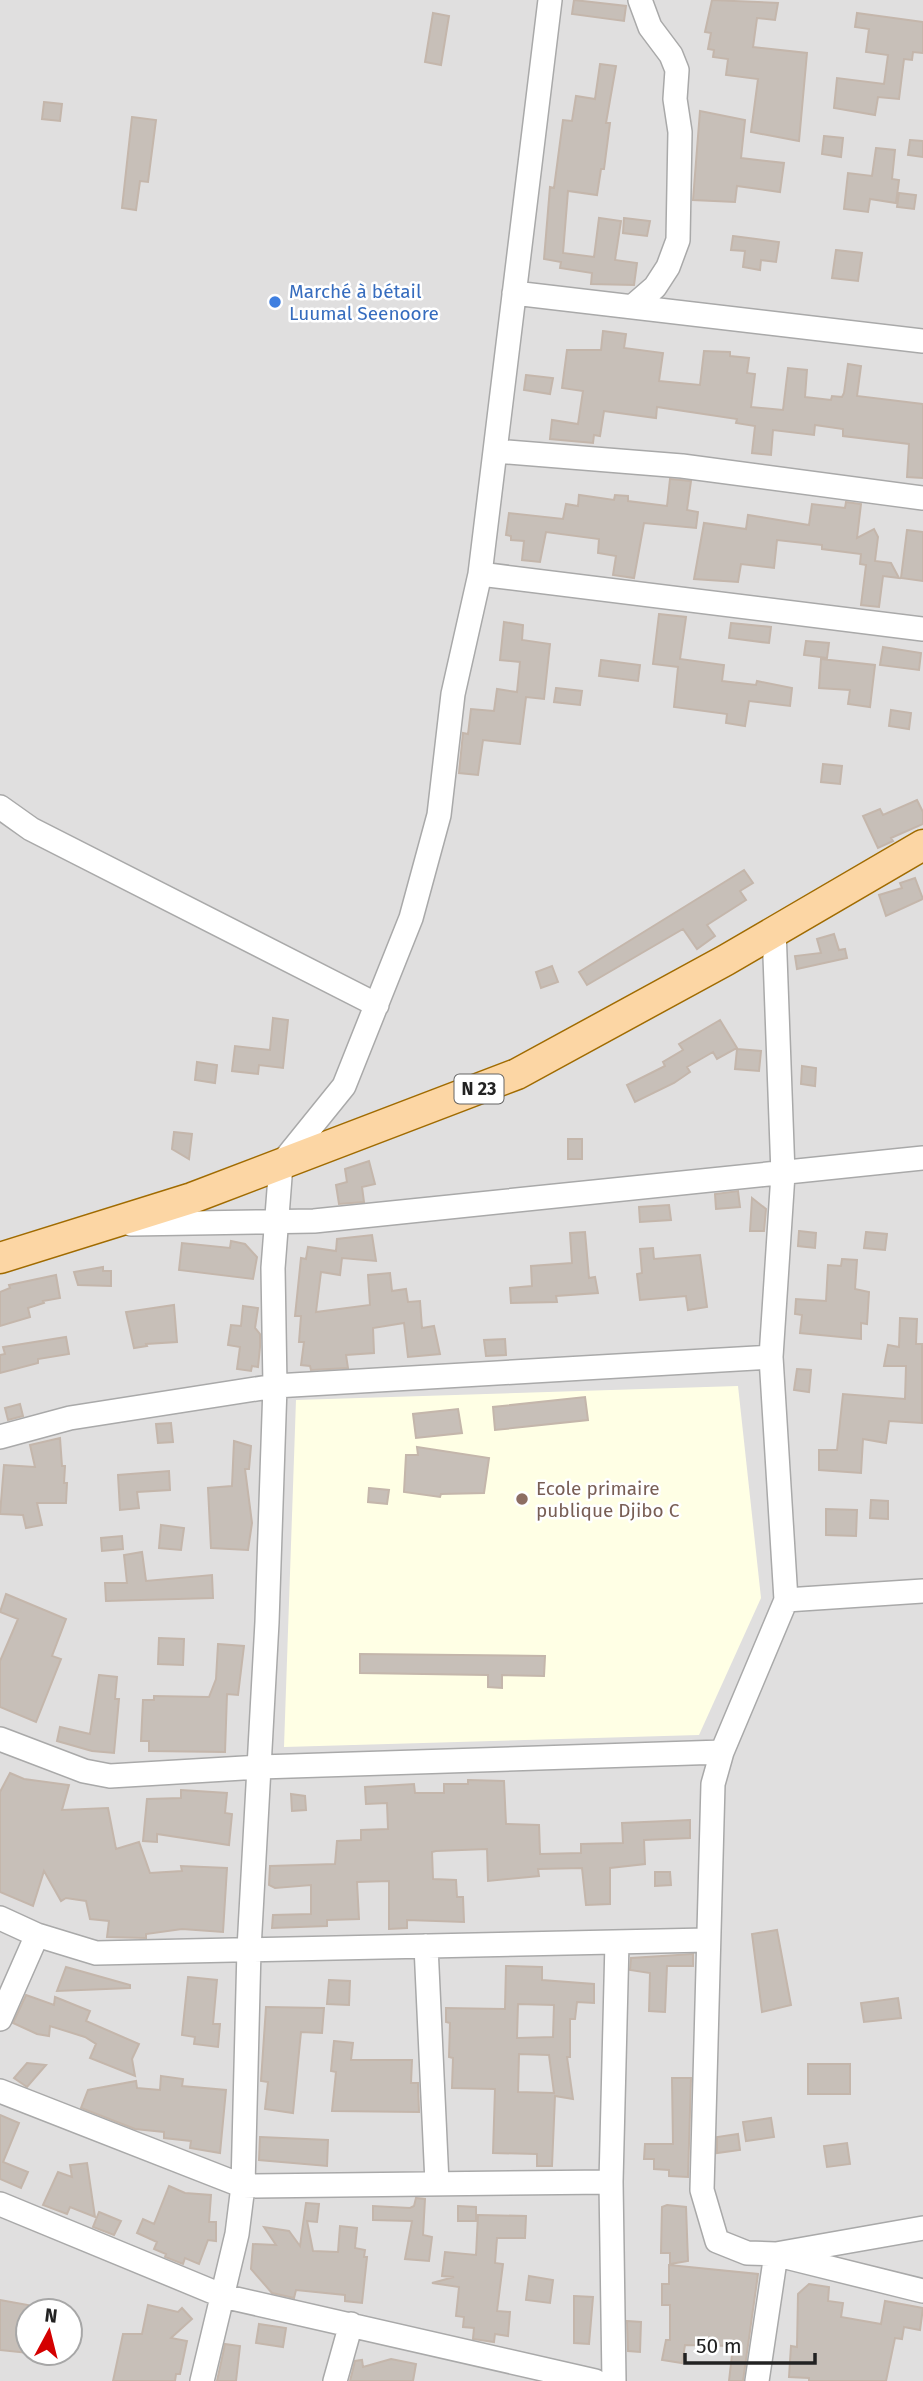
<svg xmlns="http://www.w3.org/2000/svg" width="923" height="2381" viewBox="0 0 923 2381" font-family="'Fira Sans',sans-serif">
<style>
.residential{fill:#e0dfdf;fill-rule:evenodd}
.education{fill:#ffffe5}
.building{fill:#c7bfb8;stroke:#c4b6ab;stroke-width:2;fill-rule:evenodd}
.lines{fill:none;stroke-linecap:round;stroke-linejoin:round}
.minor-casing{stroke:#a9a9a9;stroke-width:26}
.major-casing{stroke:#a06b00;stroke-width:33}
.minor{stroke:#fff;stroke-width:23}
.major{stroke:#fcd6a4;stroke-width:30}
.shop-dot{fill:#3f7fe0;stroke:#fff;stroke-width:2.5}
.education-dot{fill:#8d6e63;stroke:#fff;stroke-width:2.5}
.labels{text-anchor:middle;stroke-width:5;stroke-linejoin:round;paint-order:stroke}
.shield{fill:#fff;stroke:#646464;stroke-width:2}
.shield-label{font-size:18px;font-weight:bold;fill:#222}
.shop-label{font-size:19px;fill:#366cbe;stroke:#fff;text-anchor:start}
.education-label{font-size:19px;fill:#785e54;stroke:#fff;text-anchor:start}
</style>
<rect width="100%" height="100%" fill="#f2efe9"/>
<path class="residential" d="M0,0H923V2381H0ZM28,2311H70V2353H28Z"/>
<path class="education" d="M738,1386L761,1598L699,1735L284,1747L296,1400Z"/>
<path class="building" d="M574,0L626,6L624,21L572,14Z
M712,0L778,3L775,20L757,18L753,47L807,53L799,141L751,132L758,79L726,75L728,59L713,57L714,50L708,49L711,33L705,32Z
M433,13L449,16L441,65L425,62Z
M857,13L923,22V53L913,52L912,60L904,59L899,99L878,97L875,115L834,108L837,78L884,84L888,55L866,52L869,29L855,27Z
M600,64L616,66L606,123H610L604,169H601L597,195L568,191L563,253L594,257L599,218L621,221L615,260L637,263L634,285L591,284L592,273L560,268L561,262L544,259L550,187L554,188L563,120L572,121L576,96L595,99Z
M44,102L62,104L60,121L42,119Z
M700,111L745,120L741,158L784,163L780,192L737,186L735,202L693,200Z
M132,117L156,120L148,182L140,181L136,210L122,208Z
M824,136L843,138L841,157L822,154Z
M910,140L923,141V157L908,155Z
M876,148L895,150L892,179L899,180L896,203L870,199L868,212L844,209L848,173L872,176Z
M899,193L916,195L914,209L897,207Z
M624,218L650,221L647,236L623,233Z
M733,236L779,242L776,262L761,260L760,270L743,267L745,251L731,250Z
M836,250L862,253L858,281L832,278Z
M603,331L626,334L624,348L663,353L659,381L700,385L704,351L730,352V356L749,358L747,373L755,374L751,407L783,410L788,368L807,370L805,397L831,400L832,396L842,397L844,393L848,364L861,366L857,396L923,404V478L907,477L909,444L843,436V429L815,425L814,435L773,430L771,455L752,453L755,426L736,423L737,419L657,407L656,418L604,411L600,436L594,435L593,443L550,439L552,420L578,424L583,391L562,388L567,350H601Z
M526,375L553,378L550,394L524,390Z
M670,479L691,481L687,510L698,512L696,528L644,523L634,578L613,575L616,556L598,553L599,539L546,532L540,562L522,560L524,541L511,540V536L506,535L509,513L563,519L566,504L578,506L579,495L614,500L615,495L628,496V501L667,506Z
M846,502L861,504L857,538L874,529L878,537L875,561L891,563L899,578L883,576L879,607L861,605L866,565L860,564L861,554L822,549V545L777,540L774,568L741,564L738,582L694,579L704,523L746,529L748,515L809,525L812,504L845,508Z
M907,530L923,532V581L901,578Z
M659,614L686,617L680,659L724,665L722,681L756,685L757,681L792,688L790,706L749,701L745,726L726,723L727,714L674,707L678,667L653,664Z
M504,622L523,625L522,640L550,644L544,699L526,697L520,744L483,740L478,775L459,773L463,733L468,734L471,709L494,711L497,689L517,692L520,662L500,660Z
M731,623L771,627L769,643L729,638Z
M806,641L829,643L827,658L804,655Z
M883,647L921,653L919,670L880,665Z
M821,659L875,665L870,707L848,704L850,690L819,688Z
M601,660L640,665L638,681L599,676Z
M556,688L582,691L580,705L554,702Z
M891,710L911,713L909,729L889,726Z
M823,764L842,766L840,784L821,782Z
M917,800L923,812V824L891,838L893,841L878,848L863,816L880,809L883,815Z
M744,870L753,883L740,891L746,900L707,925L715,936L697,949L683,929L587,985L579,972Z
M915,878L923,899L886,916L879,895L902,888L900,883Z
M834,934L839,950L845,949L847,958L797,969L795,956L821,953L817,939Z
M552,966L558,982L541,988L536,972Z
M273,1018L288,1020L283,1068L259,1065L258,1074L232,1071L235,1046L270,1050Z
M720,1020L737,1048L717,1059L713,1052L687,1067L690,1072L674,1083L635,1102L627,1085L665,1066L663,1062L683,1050L679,1044Z
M737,1049L761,1051L759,1071L735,1069Z
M197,1062L217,1065L215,1083L195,1080Z
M802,1066L816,1068L815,1086L801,1084Z
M174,1132L192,1134L189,1159L172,1149Z
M568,1139H582V1159H568Z
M369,1161L375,1184L362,1187L364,1202L339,1204L336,1185L347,1182L345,1169Z
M738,1191L740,1207L716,1209L715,1194Z
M752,1198L766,1209L764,1231H750Z
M669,1205L671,1220L640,1222L639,1207Z
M799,1231L816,1233L815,1248L798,1246Z
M585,1232L589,1278L595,1277L598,1293L556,1296L557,1302L511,1303L510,1288L532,1286L531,1266L572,1263L570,1233Z
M866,1232L887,1234L885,1250L864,1248Z
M372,1235L376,1261L342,1258L340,1275L321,1272L316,1312L370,1305L368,1275L390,1273L392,1291L406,1289L408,1302L420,1301L422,1328L434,1326L440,1354L408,1357L404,1323L373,1328L374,1353L346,1355L348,1368L311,1370L310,1366L301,1365L304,1342H299L301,1316H295L301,1258L306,1259L308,1247L336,1251L337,1239Z
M231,1241L245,1244L257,1257L253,1279L179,1270L182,1243L230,1248Z
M653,1248L654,1259L700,1255L707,1307L688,1310L686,1296L640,1300L637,1274L642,1273L640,1249Z
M842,1259L857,1260L855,1289L869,1292L867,1324L861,1323V1339L800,1333L802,1315L795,1314L796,1299L826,1301L828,1265L841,1266Z
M103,1267V1271H111V1286L78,1285L74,1272Z
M56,1275L60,1298L43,1301L44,1303L28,1308L30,1317L0,1326V1292L10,1288L9,1285Z
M174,1305L177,1342L146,1344L147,1346L134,1348L126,1312Z
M243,1306L258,1308L255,1328L260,1334V1347L258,1367L252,1366L251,1371L237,1369L240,1347L228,1345L231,1325L241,1326Z
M900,1318L917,1319L916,1344H922V1423L889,1421L886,1443L863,1439L861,1473L819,1470V1450H837L843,1394L905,1399L906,1366H884L888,1345L899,1347Z
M66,1337L69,1354L38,1359V1363L0,1373V1355L5,1354L3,1347Z
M505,1339L506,1355L486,1356L484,1340Z
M797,1369L811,1370L809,1392L794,1390Z
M585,1397L588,1420L495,1430L493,1407Z
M20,1404L23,1416L8,1420L5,1408Z
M458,1409L462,1433L416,1438L413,1414Z
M171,1423L173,1442L158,1443L156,1424Z
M60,1438L62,1466H65L64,1483H67L66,1503H37L42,1525L26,1528L23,1515L0,1514L4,1465L35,1467L30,1445Z
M234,1441L251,1446L249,1469H245L252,1523L248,1550L211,1548L208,1488L232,1486Z
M417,1447L489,1458L484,1493L441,1494L440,1497L404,1492L406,1455H418Z
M169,1471L170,1490L137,1492L139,1508L120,1510L118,1475Z
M369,1488L389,1490L387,1504L368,1502Z
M871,1500L888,1501V1519L870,1518Z
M826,1509L857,1510L856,1536L826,1535Z
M161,1525L184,1528L181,1550L159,1548Z
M122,1536L123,1549L102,1551L101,1538Z
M142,1552L146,1581L212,1575L213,1598L106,1601L105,1583H127L124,1555Z
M6,1594L66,1619L52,1656L61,1659L36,1722L0,1707V1661L18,1619L0,1612Z
M159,1638L184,1639L183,1665L158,1664Z
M218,1644L244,1646L238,1695L227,1694L225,1752L149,1751V1741H141L143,1700H154V1696L209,1697L216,1679Z
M360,1654L545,1656L544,1676L502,1675V1688L488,1687V1675L360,1673Z
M99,1675L117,1677L115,1699H119L114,1753L92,1751L57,1741L60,1727L90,1734Z
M10,1773L24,1779L69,1785L62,1810L108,1808L116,1849L139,1842L150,1873L182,1871L181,1866L227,1868L223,1932L182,1929L146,1934V1938L107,1937L109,1921L90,1919L86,1901L66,1898L61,1901L44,1871L33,1906L0,1892V1792Z
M468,1780L504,1781L506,1824L539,1825L540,1854L581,1853V1844L623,1843L622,1823L690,1820V1838L644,1840L645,1864L610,1868V1904L586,1905L582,1868L538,1869L539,1876L488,1881L487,1849L436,1851L432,1852L433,1879L456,1880L457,1897H463L464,1922L407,1920V1928L389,1929V1881L357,1882L359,1919L327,1920V1926L272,1928L273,1915L311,1914V1885L275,1888L269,1885L270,1866L335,1864L337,1841L361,1840V1830L388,1829L387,1803L366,1804L365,1787L414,1784L415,1793H444V1784H468Z
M181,1790L227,1793L225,1813L232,1814L229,1845L157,1834V1842L143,1841L147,1799L181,1798Z
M291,1794L305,1796L306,1810L292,1811Z
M655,1872H670L671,1885L655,1886Z
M777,1930L791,2005L762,2012L752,1934Z
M693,1954V1966H667L665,2012L649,2011L650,1973L630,1970L631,1958Z
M506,1966L542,1967V1980L594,1984V2003L577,2002L575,2019H570V2057H567L573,2099L555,2096L552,2166H537V2154L493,2153L495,2089L452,2088L453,2058L449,2057L450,2023L446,2022V2008L505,2009ZM518,2004L554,2005L553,2037L517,2038ZM519,2054L549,2055L554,2093L518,2092Z
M66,1967L130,1985V1988L57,1991Z
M188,1977L217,1980L213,2024H220L218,2047L194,2044L195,2037L182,2035Z
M329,1980L350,1981L349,2005L327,2004Z
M26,1995L54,2005L55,1997L90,2011L86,2021L139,2044L132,2059L135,2076L90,2058L96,2044L85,2037L50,2026L49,2036L37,2034L13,2023Z
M898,1998L901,2018L864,2022L861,2003Z
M266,2007L324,2008L322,2033L301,2032L293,2113L265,2109L268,2082L261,2081Z
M334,2041L353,2043L351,2060H412L411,2083H418L419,2112L332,2111L336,2072L331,2071Z
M27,2063L46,2065L27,2087L14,2078Z
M808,2064H850V2094H808Z
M161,2076L183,2079L182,2086L226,2090L220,2153L190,2148L191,2141L164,2138V2132L135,2129L81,2108L88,2090L136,2081L137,2088L160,2090Z
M672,2078H691L688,2177L669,2176V2170L654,2169V2159H644L645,2144H673Z
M0,2115L19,2123L3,2162L28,2172L21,2188L0,2179Z
M771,2118L774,2137L746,2141L743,2122Z
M738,2134L740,2150L717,2153V2137Z
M260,2137L328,2140L327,2166L259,2160Z
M847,2143L850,2164L827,2167L824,2146Z
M87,2163L95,2217L70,2207L67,2214L43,2205L58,2172L72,2177L70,2165Z
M169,2186L185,2193L211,2195L209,2222H216V2241L208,2240L199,2264L185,2258L183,2264L165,2257L166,2254L154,2249L157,2242L137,2233L143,2219L154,2224Z
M416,2198L425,2199L423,2235L432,2237L429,2261L405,2259L412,2221L373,2220V2206L410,2208L414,2206Z
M306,2203L319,2204L317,2222L307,2221L313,2251L338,2252L340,2226L357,2228L355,2248L365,2250L364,2257H367L362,2303L345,2301V2295L296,2290L294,2298L272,2293L251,2269L253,2244L276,2245L264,2227L289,2231L300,2246Z
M667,2205L686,2207L688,2261L670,2264V2253H661L662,2207Z
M458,2206L476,2207V2221H458Z
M99,2212L121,2221L114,2235L93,2227Z
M478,2215L526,2216L525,2238H497L495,2263L503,2264L497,2311L510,2312L508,2336L495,2334L494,2342L473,2339L474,2328L463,2327L464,2317L456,2316L459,2287L432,2283L454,2277L442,2276L445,2252L476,2255Z
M669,2265L758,2274L743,2381H729L733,2346L685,2345L682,2363L662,2360L666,2340H670V2305H662V2284H669Z
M529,2276L553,2280L550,2303L526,2300Z
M809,2284L829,2287L828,2301L843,2303L841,2317L881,2324L885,2301L923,2308L920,2330L904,2327L902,2339L895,2338L886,2381H809V2378L789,2377L791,2346L797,2347L798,2294Z
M574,2296L593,2297L589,2344L574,2343Z
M0,2300L28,2305V2353L0,2350Z
M148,2305L178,2312L182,2308L192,2319L171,2338L187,2341L180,2374H176L175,2381H113L123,2334H142Z
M627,2321L641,2322L640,2352L628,2351Z
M259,2324L286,2328L283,2347L256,2343Z
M225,2344L240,2346L236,2381H217Z
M391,2359L416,2364L413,2381H350L355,2361L362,2360L363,2367Z"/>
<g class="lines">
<defs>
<path id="minor" d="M514,293L923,341
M632,307L655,287L668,267L678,240L680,132L675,99L677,70L671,55L650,27L640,0
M495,451L682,466L923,498
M480,574L923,629
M0,807L31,829L377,1005
M774,929L783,1174L771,1357L786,1600L722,1752L713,1784L702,2190L717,2241L747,2253L776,2254L923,2228
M131,1224L314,1221L923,1158
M0,1437L70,1418L275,1386L771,1357
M786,1600L923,1591
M0,1739L84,1771L110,1776L260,1767L722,1752
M0,1918L37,1935L96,1953L707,1940
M426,1946L437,2183
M0,2019L37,1935
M0,2091L243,2186L611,2182
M0,2204L223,2296L595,2381
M786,2257L923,2291
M202,2381L237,2234L243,2186L249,1949L267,1622L275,1386L273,1268L281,1164L344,1086L411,918L439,815L453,694L480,574L550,0
M335,2381L351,2324
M614,2381L611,2182L617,1942
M757,2381L776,2254"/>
<path id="major" d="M0,1258L192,1198L517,1074L726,960L923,845"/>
</defs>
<use href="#minor" class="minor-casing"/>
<use href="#major" class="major-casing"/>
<use href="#minor" class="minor"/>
<use href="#major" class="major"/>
</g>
<circle class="shop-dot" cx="275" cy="302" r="7"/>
<circle class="education-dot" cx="522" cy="1499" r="7"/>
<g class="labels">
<rect class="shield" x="454.5" y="1074.5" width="49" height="29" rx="5"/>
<g class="shield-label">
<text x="479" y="1095">N 23</text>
</g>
<g class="shop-label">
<text x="289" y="298">Marché à bétail<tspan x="289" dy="22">Luumal Seenoore</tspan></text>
</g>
<g class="education-label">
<text x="536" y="1495">Ecole primaire<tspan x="536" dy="22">publique Djibo C</tspan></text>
</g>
</g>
<g transform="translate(49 2332) rotate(7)"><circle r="33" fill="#ffffff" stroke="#a7a7a7" stroke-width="2"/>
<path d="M0-5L12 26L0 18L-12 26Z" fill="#d40000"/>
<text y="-10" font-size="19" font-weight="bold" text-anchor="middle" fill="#222222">N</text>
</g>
<path d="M685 2353v10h130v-10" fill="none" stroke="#222222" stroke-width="3.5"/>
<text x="696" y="2353" font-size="21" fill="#222222" stroke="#ffffff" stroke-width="5" paint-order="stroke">50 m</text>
</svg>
